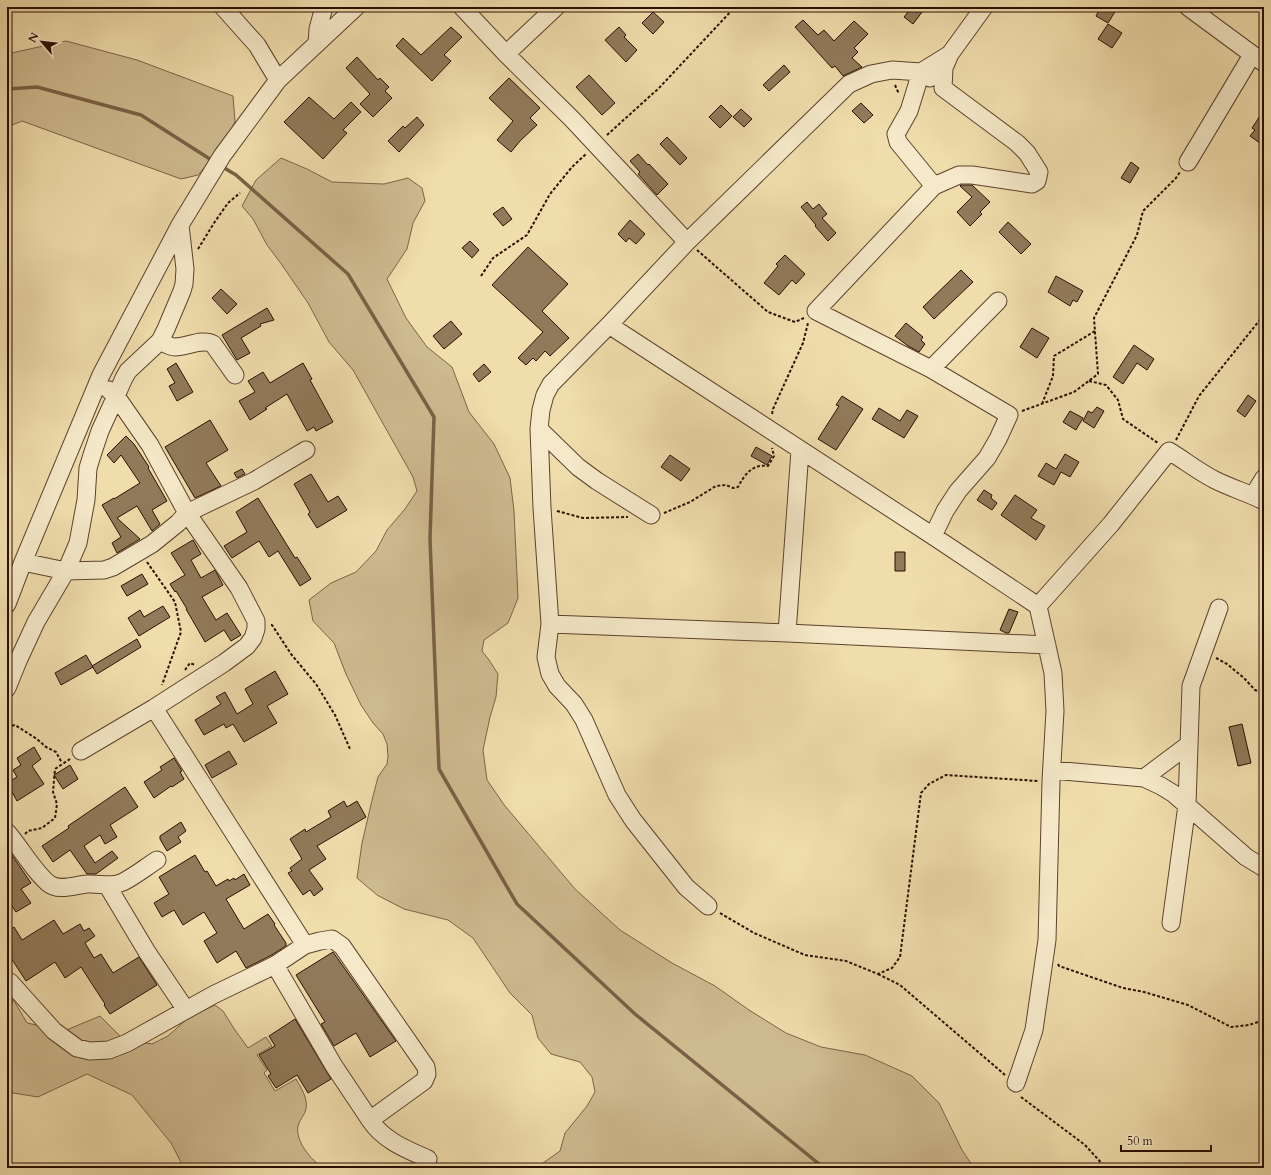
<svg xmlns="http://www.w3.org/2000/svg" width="1271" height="1175" viewBox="0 0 1271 1175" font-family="Cardo,serif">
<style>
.green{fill:#ceba8f;stroke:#7c6448}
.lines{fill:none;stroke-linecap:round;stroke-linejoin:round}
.stream{stroke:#796145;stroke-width:3.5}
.building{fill:#917a5a;stroke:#2a0f02}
.minor-casing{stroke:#5c422c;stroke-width:19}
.path{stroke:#2a0f02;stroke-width:2;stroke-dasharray:3 2;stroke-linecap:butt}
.minor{stroke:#f5e9c9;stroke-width:17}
</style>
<rect width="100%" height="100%" fill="#f0ddac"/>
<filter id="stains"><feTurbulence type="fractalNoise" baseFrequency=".005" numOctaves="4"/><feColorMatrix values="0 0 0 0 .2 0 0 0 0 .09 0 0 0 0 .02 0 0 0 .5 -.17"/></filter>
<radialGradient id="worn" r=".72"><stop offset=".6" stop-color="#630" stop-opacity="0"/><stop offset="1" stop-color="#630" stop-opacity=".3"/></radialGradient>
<path class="green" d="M66,41L137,60L233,96L235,122L220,149L198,175L181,179L22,121L7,127V54Z
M281,158L307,169L332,182L384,184L408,178L422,188L425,201L413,223L407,249L387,279L406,318L427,347L452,367L469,412L494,444L510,478L514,511L518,598L508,623L484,640L482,651L489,660L498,674L496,697L490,717L483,750L487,780L505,806L575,889L620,930L672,963L715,986L749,1010L786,1033L821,1047L865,1055L912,1076L939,1103L962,1150L974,1168H536L560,1151L565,1133L587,1106L595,1092L592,1077L580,1062L551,1054L538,1038L532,1015L510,993L473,938L448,920L404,909L377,895L357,878L362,843L373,796L378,777L387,764L388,756L387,744L383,734L373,723L361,705L346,674L334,643L313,621L309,600L331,583L356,572L376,551L387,530L405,509L417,491L413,477L353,370L329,342L308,303L282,265L267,245L253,219L242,206L256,180Z
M13,999L27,1023L64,1031L100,1016L124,1040L152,1044L168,1036L189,1017L215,1005L223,1011L235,1030L248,1048L266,1037L272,1046L257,1055L267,1070L264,1073L275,1091L296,1079C301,1088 308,1098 306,1109C305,1115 299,1120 298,1126C295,1141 311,1160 323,1168H184L171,1143L132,1095L87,1074L38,1097L7,1092V1024Z"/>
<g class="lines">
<path class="stream" d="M7,89L37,87L141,115L213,161
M221,166L236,175L348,274L434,417L430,539L439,769L517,904L635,1014L824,1168"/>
</g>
<path class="building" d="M912,7H926L913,24L904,17Z
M1101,7H1118L1108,23L1096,16Z
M653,12L664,22L653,34L642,23Z
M803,20L818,35L824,30L834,41L854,21L868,34L854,48L858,52L852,58L862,67L843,76L835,66L832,68L795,27Z
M1108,24L1122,33L1112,48L1098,39Z
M451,27L462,37L444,55L451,61L432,81L396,46L403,38L421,55Z
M619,27L626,35L624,37L637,50L626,62L605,40Z
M357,57L378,80L380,78L389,87L385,91L392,98L373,117L360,104L370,94L346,68Z
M784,65L790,72L769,91L763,85Z
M589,75L615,103L602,115L576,87Z
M509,78L540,108L530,118L537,125L520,141L511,152L497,140L513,121L489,98Z
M309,97L334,119L351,102L361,112L343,130L347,133L323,159L284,122Z
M861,103L873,115L864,123L852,111Z
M721,105L732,116L720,128L709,117Z
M741,109L752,119L744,127L733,117Z
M1264,110V146L1250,136L1255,130L1252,128Z
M417,117L424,125L399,152L388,141L403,126L405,128Z
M667,137L687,158L680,165L660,144Z
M638,154L648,165L649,164L668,184L657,195L638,174L640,172L630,161Z
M1131,162L1139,168L1130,183L1121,178Z
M961,185H972L990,202L980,212L982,214L970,226L957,212L972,197L960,186Z
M807,202L813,209L819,204L827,214L822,218L836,233L828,241L815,226L816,225L801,207Z
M503,207L512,219L503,226L493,214Z
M630,220L645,234L636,244L629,238L626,242L618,234Z
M1008,222L1031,244L1021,254L999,232Z
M470,241L479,250L472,258L462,248Z
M528,247L568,284L542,311L569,338L550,356L545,351L536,361L533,358L526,365L518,358L543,332L492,285Z
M785,255L805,274L796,284L792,280L779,295L764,283L778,266L776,264Z
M961,270L973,282L934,319L923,307Z
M1056,276L1083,291L1077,302L1073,300L1070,306L1048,292Z
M221,289L237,304L227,314L212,298Z
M267,308L274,320L260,324L261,326L241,338L250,353L237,360L222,335Z
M451,321L462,334L444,349L433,336Z
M906,323L923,337L921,340L925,344L919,352L908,346L895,336Z
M1032,328L1049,338L1037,358L1020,347Z
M1134,345L1154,359L1147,370L1137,363L1123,384L1113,377Z
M176,363L193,392L177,401L169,386L175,383L167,369Z
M303,363L312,379L310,380L333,422L316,431L314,427L307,431L287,394L265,408L267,409L250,420L239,401L255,392L248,381L263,372L270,383Z
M484,364L491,372L479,382L473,374Z
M1248,395L1256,401L1245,417L1237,411Z
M842,396L863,409L836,450L818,439L839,406L836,405Z
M1097,407L1104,411L1094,428L1083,421L1088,411L1092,413Z
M879,408L900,421L907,410L918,416L904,438L872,419Z
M1070,411L1083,418L1076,430L1063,422Z
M210,420L228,450L206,463L221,486L195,498L165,447Z
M126,436L134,444L149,467L148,468L167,501L152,510L160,524L152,531L137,506L117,518L140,539L117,553L112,543L121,537L102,505L114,498V499L140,483L121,455L114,463L107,455Z
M756,447L772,456L767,465L751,456Z
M1065,454L1079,462L1070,477L1061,472L1054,485L1038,476L1046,463L1056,469Z
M670,455L690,469L681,481L661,467Z
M242,469L245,474L237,478L234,473Z
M311,474L328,502L338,496L347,510L317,528L308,514L310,512L294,484Z
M984,490L992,495L991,498L997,503L992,510L977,500Z
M1015,495L1037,510L1031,518L1045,526L1036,540L1001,515Z
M258,498L295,558L297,557L311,579L300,586L278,551L269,557L259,541L232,558L224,546L247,532L236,512Z
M193,540L201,554L191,560L201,578L215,570L223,585L202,597L216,620L227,613L241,635L231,641L224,630L205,642L186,609H187L176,591L175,592L170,584L185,575L171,553Z
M895,552H905V571H895Z
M142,574L148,584L127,596L121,586Z
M163,606L170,617L139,636L128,618L140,610L144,617Z
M1009,609L1018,612L1009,633H1006L1000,630Z
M137,639L141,647L97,674L92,666Z
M86,655L93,667L61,685L55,673Z
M275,671L288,694L267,706L277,723L244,742L233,724L226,728L224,724L204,735L195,720L221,704L216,697L225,692L237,714L253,704L245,689Z
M1242,724L1251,763L1238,766L1229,727Z
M34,747L41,759L32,766L44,784L17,801L7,783L17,777L13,770L21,765L17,758Z
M229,751L237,764L212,778L205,765Z
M174,758L182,771L180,772L184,779L172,787L171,786L154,798L144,782L162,770L160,767Z
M70,765L78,779L63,789L54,775Z
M125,787L138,807L110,825L117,837L105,844L100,835L84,846L95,863L112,851L118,858L96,874H87L70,850L53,862L42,846L69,828L68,826Z
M344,801L347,807L357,801L366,817L317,846L326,859L309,870L323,889L314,896L310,890L303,895L288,873L292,871L290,868L302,859L290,839L305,829L306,832L331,817L328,811Z
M181,822L186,831L178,837L181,842L167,851L160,839V836Z
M7,848L31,883L21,889L31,903L16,912L12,906L7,909Z
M195,855L205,872L207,871L216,886L228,879L229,881L234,878L235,880L244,874L250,885L226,899L244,929L268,914L275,924L274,925L286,943V946L270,956L246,968L236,951L217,963L204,941L217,933L204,912L183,925L174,910L162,917L154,903L169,894L159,877Z
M54,920L63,934L80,924L84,931L89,928L95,936L85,943L94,958L101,954L113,973L139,957L157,985L110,1014L104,1005L105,1004L81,967L65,978L55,962L26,981L11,958H12L7,949V932L14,927L22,940Z
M333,952L396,1041L370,1057L356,1033L334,1046L321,1024L325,1022L296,975Z
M295,1019L331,1079L308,1093L297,1075L276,1088L268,1076L271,1074L259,1055L275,1046L269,1036Z"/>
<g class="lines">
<defs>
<path id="minor" d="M223,7L257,45L278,80
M462,7L506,54L572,119L687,242
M1188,7L1264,63
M317,43L318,29L324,7
M506,54L556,7
M930,78L921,72L909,111L896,134L898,142L934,186
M1188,162L1252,55
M609,325L933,536L1038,606L1053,673L1055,711L1051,781L1047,940L1034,1030L1016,1083
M160,341C164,343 170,347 175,347C187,347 202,338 213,344L235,375
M931,369L998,301
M539,429L578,467L597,481L651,515
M1253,496L1264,478
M933,536L945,511L958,491L987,458L998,439L1009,415L931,369L816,311L934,186L959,175H972L1032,184L1037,181L1039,172L1027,153L1017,143L943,88L944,68L950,54
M23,562L66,571L104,570L113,567L152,544L178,523L187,513L150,445L116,396L109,390
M7,604L23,562L101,375L180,225L222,156L278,80L356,7
M1038,606L1111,524L1169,451C1184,460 1199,472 1215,480C1231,488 1248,493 1264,501
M550,624L787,633L1047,645
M787,633L800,450
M7,688L18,661L36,622L66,571L78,543L86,500L88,468L92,455L100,431L116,396L124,378L128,371L160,341L166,329L182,291L184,284L185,269L180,225
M154,708L305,945
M81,751L154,708L224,663L247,646L253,638L256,629V621L239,588L187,513L254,481L306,450
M1052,770L1144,778L1161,786L1174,794L1246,857L1264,868
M1144,778L1188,745
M7,832C21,848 32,869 48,883C58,892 75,885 87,884C100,883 111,888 123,882C135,876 146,867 157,860
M107,885L147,952L186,1010
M708,906L686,887L633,820L617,795L584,720L574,704L557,686L550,674L546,657L550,624L542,508L539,429L541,410L545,395L551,384L609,325L687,242L849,84L871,74L892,70L921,72L950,54L984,7
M1171,923L1187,805L1191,686L1219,608
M10,982L54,1031L77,1048L90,1051L109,1050L127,1043L213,995L275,965L305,945L320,941L332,939L342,946L426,1067L427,1074L424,1081L370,1120L334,1066L275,965
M370,1120C384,1141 406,1149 428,1159"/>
</defs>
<use href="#minor" class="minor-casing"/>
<path class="path" d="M895,85L899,94
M607,135L659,88L735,7
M198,249L214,223L228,203L240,193
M697,250L768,312L795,322L804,318
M481,276L493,258L527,235L550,194L572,167L586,154
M1089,381L1106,385L1118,400L1123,419L1158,443
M1042,404L1053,376L1054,356L1095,331
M1022,411L1074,392L1098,374L1094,318L1137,235L1143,211L1176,178L1180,172
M772,414L773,409L803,343L808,323
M1176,440L1199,396L1259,321L1264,312
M557,511L583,518L628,517
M664,513L690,502L716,486L726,485L733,488L738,487C745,474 752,464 768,466L774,456L772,448
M147,562L175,602L181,632L162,685
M271,625H272L291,654L316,684L335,715L350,749
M1216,658L1227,664L1244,678L1255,690L1264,693
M185,670L190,663L195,665
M7,727L15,725L37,739L46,747L56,752L62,763
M25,834L28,831L42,828L55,818L57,804L53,792L55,769L70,759
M720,913L754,933L805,955L846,961L878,974L892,968L900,957L921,793L929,784L946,775L1038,781
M1058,964L1059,966L1123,988L1144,992L1188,1005L1231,1027L1249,1025L1264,1020
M878,974L900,985L1005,1075
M1021,1097L1085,1145L1106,1168"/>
<use href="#minor" class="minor"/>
</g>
<rect width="1271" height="1175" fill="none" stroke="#f0ddac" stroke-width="24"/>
<rect x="8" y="8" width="1255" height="1159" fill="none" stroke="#2a0f02" stroke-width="2"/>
<rect x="12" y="12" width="1247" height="1151" fill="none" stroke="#2a0f02"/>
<g transform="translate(42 42) rotate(298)" stroke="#f5e9c9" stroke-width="3" paint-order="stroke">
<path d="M0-3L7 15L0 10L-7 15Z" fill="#2a0f02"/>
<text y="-6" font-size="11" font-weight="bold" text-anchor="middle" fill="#2a0f02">N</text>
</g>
<path d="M1121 1145v6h90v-6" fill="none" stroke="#2a0f02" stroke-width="2"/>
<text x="1127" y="1145" font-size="12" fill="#2a0f02" stroke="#f5e9c9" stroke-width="3" paint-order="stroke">50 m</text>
<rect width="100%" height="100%" filter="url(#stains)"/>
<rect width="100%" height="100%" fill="url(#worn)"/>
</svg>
